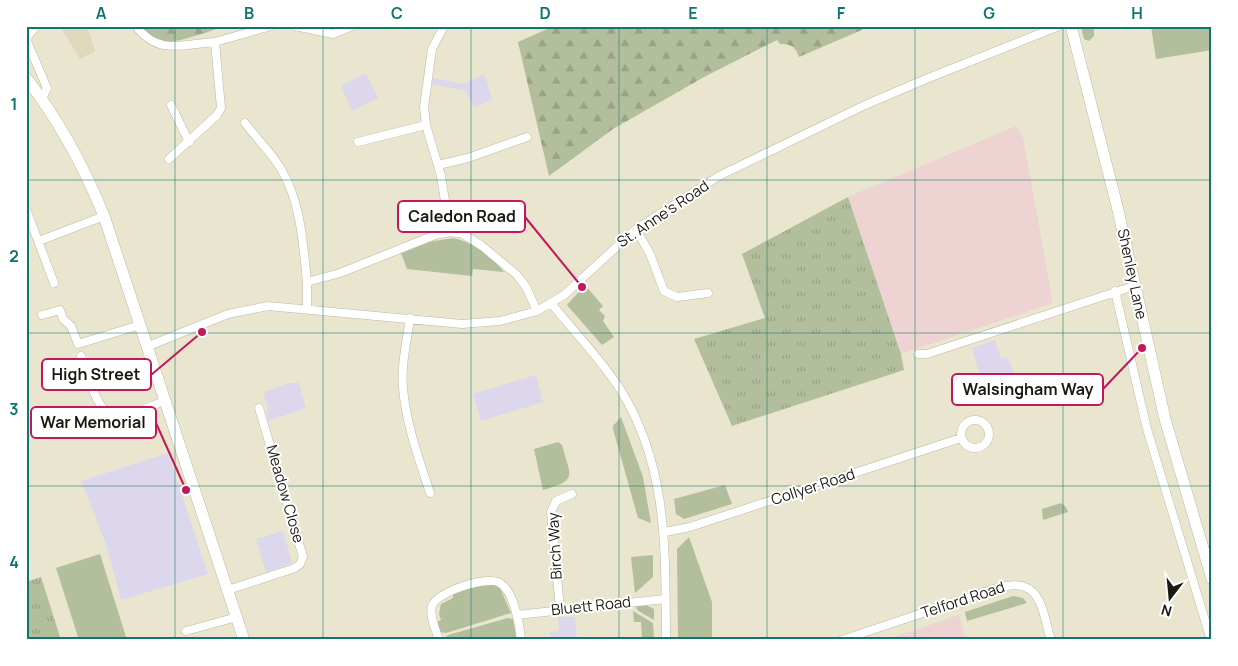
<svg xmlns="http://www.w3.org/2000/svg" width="1238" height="666" viewBox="0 0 1238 666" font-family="Manrope,sans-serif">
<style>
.built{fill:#ded9bc}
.industrial{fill:#dcd7ed}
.education{fill:#eed3d3}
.grass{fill:#b2be9c}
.forest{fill:url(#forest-firs)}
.park{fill:url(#park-tufts)}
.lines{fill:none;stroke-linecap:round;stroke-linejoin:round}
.street-casing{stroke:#bdb9a4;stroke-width:9}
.secondary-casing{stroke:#bdb9a4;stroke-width:12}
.street{stroke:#fff;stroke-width:8}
.secondary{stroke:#fff;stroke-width:11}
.grid{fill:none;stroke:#0f766e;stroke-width:1;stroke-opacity:0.55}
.labels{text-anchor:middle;stroke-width:4;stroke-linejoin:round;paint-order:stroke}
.street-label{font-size:15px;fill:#1a1911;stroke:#fff}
.leader{fill:none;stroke:#c2185b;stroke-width:2}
.callout-dot{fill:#c2185b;stroke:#fff;stroke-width:2}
.callout{fill:#fff;stroke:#c2185b;stroke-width:2}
.callout-label{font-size:16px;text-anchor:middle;font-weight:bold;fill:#1a1911}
.neatline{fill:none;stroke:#0f766e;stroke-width:2}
.grid-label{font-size:16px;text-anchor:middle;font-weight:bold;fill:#0f766e}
</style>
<defs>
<pattern id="forest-firs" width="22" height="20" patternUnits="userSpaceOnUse" patternTransform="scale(1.25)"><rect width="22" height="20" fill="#b2be9c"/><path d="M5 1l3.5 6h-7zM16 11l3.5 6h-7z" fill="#98a385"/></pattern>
<pattern id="park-tufts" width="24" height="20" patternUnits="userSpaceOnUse" patternTransform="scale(1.25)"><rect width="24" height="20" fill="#b2be9c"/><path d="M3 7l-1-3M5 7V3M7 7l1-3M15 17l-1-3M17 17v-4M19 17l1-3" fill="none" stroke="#98a385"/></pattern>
</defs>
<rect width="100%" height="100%" fill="#e9e5cf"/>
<path class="built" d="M60,26H87L95,51L80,59Z"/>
<path class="industrial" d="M366,73L378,98L352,111L341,86Z
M482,75L486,78L492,99L474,108L466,91L431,84L433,78L463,84Z
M995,340L1001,359L1008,357L1018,386L985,394L972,348Z
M536,375L543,402L481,421L473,394Z
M290,383H299L306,408L268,421L266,411L268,409L263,392Z
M168,453L208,574L121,600L106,544L81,481Z
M283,531L292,563L266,572L256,539Z
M558,617H575L577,640H551L550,632L559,631Z"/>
<path class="education" d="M1016,126L1023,137L1053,303L901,354L848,197Z
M959,615L966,640H885Z"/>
<path class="grass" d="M1151,26H1212V50L1156,59Z
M453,238C473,242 492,256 504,272L473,269L472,276L407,269L401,253L428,242Z
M585,285L603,306L599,310L605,316L603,321L614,337L602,345L567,305Z
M621,417L643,477L651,523L638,518L613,429V426Z
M558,442L562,445C570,476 579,480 543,490L534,449Z
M725,485L732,504L684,519L676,514L674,499Z
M1061,503L1066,507L1068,512L1043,520L1042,509Z
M689,537L712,602V640H678L677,549Z
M100,554L127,640H79L56,568Z
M653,555V577L635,593L631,557Z
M486,584H492L500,588L511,613L446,633L440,632L437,622L441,620L439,614L441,604L453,598V594Z
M1013,596L1023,598L1027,603L967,621L965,612Z
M636,605H646L654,609V620L637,610Z
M633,611L653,623L654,640H642L641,622H634Z
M508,618L513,619L517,640H443L448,635Z"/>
<path class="forest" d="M142,26H223C214,31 172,44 163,42C153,39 146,34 142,26Z
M554,26H871L799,57C795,46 791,44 780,44L777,40L704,77L613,129L549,176L518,42Z
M1081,26H1094V36L1089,41L1084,39Z"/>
<path class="park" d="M848,197L901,354L904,370L732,426L694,339L765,318L742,254Z
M41,577L61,640H26V582Z"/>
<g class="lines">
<defs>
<path id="street" d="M36,26L28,36L27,41L47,88L42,99
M136,26C158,56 184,44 215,42
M295,26L333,34L352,26
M444,26L432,49L424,107L426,125L441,176L450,232
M171,105L189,142
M245,123C256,138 272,153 281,169C301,202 303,244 307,282
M358,142L426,125
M169,159L217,115L221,108L215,42L271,26
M438,165L468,158L527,137
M26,209L54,283
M636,229L650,254L664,291L677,297L708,293
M39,241L104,216
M1115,291L1147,429L1211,640
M551,303C574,332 600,358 620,389C669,467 665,552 666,640
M307,309V282L340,273L435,235L450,232L463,234L482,246L517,275L526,287L537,311
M42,315L60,310L63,319L71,326L78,344L140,325
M410,318C407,341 401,364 403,388C406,424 419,459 430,493
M146,347L228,314L268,306L462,324L500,321L537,311L564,295L636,229L719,176L865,105L926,79L1059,26
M918,354H927L1134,286
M81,356C87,372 97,415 116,417C128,418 153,405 164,401
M961 434a14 14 0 1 1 28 0a14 14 0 1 1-28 0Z
M665,532L690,527L961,438
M228,590L295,568L300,564L303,557L259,408
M560,609L551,512L556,501L572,494
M517,615L665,599
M186,631L237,617
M439,640C436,630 429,616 432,606C436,592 488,575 500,583C515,593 519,623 521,640
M842,640L997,588C1041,575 1041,607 1051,640"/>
<path id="secondary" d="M1071,26L1118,210L1165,419L1212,579
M26,78C59,120 84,167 104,216L244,640"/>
</defs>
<use href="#street" class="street-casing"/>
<use href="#secondary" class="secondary-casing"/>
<use href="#street" class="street"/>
<use href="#secondary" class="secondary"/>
</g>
<path class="grid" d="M175,26V640M323,26V640M471,26V640M619,26V640M767,26V640M915,26V640M1063,26V640M26,180H1212M26,333H1212M26,486H1212"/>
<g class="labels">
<g class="street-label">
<text transform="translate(663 214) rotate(-34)" y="5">St. Anne's Road</text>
<text transform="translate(1132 274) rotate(78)" y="5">Shenley Lane</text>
<text transform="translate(813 487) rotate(-18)" y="5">Collyer Road</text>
<text transform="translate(285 494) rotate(74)" y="5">Meadow Close</text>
<text transform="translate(555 546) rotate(-93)" y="5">Birch Way</text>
<text transform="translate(963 600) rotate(-18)" y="5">Telford Road</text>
<text transform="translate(591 606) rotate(-6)" y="5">Bluett Road</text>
</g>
</g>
<path class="leader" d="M582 287L525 217M202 332L151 375M1142 348L1103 389M186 490L156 423"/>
<g class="callout-dot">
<circle cx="582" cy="287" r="5"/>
<circle cx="202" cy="332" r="5"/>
<circle cx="1142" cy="348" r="5"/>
<circle cx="186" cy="490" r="5"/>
</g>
<g class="callout">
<rect x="398" y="201" width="127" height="31" rx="5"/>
<rect x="42" y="359" width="109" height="31" rx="5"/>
<rect x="952" y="374" width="151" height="31" rx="5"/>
<rect x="31" y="407" width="125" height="31" rx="5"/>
</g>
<g class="callout-label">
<text x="462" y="222">Caledon Road</text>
<text x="96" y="380">High Street</text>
<text x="1028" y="395">Walsingham Way</text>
<text x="93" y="428">War Memorial</text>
</g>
<rect width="1238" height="666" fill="none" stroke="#ffffff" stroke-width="55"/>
<g transform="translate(1170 598) rotate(196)" stroke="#ffffff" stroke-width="4" paint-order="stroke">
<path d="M0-4L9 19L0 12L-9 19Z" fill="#1a1911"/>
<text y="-8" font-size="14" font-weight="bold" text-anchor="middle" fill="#1a1911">N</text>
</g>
<rect x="28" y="28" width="1182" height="610" class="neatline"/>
<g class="grid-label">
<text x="101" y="19">A</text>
<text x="249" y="19">B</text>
<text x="397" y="19">C</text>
<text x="545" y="19">D</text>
<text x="693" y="19">E</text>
<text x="841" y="19">F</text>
<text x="989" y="19">G</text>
<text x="1137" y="19">H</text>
<text x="14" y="110">1</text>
<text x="14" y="262">2</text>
<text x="14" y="415">3</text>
<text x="14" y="568">4</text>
</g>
</svg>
